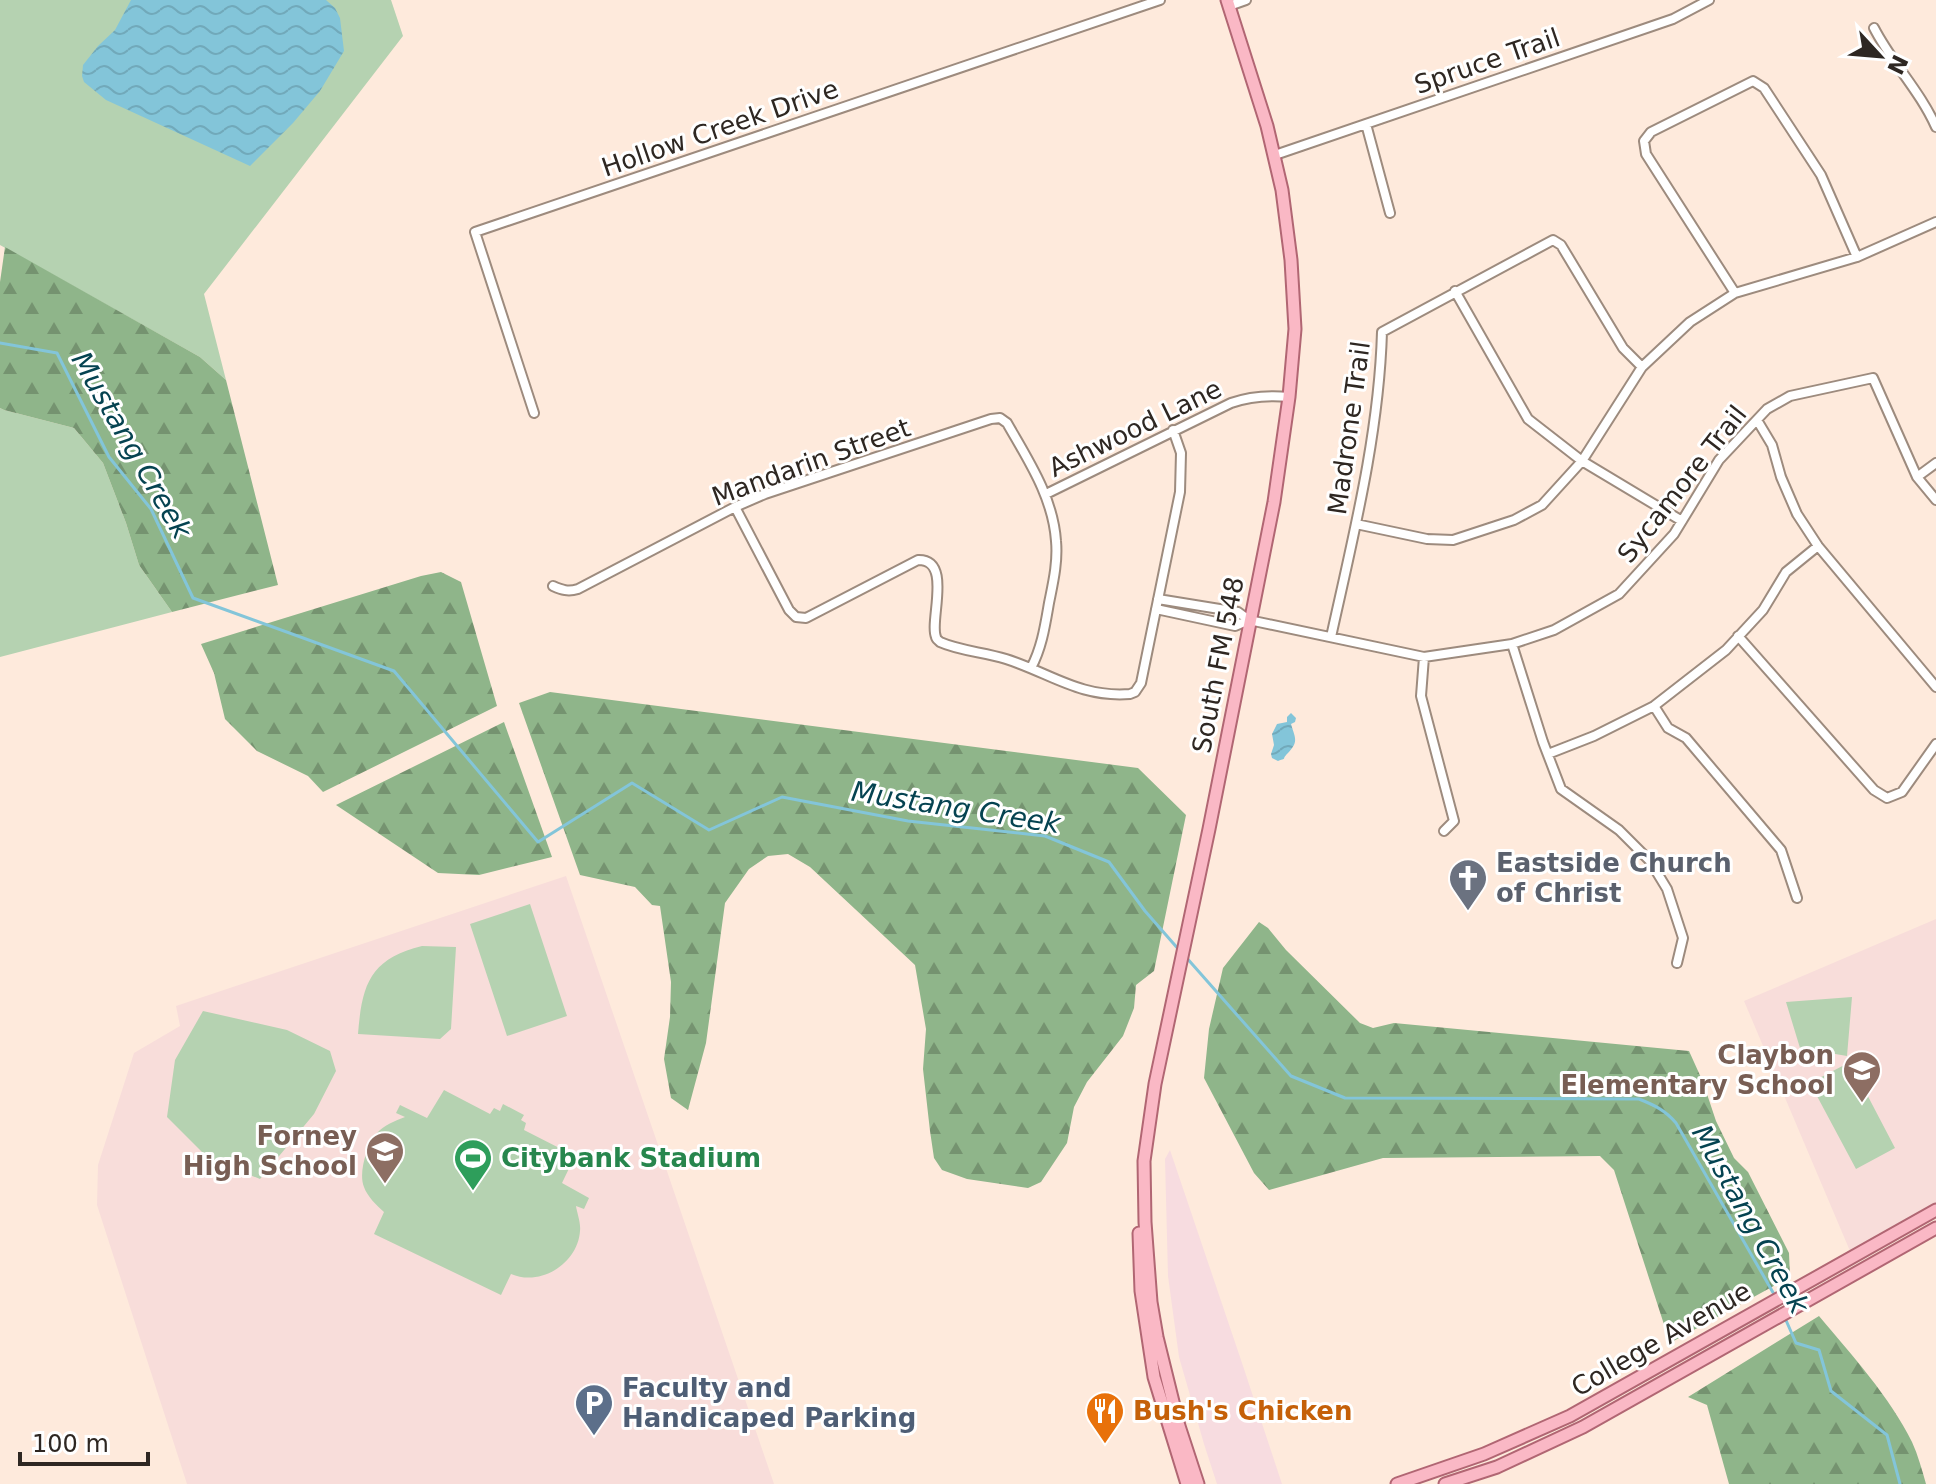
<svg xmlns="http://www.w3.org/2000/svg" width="1936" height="1484" viewBox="0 0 1936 1484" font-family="'DejaVu Sans',sans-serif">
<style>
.commercial{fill:#f7dce0}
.education{fill:#f8ddda}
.green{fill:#b5d2b1}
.forest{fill:url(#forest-firs)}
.water{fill:url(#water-waves)}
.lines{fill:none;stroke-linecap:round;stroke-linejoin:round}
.stream{stroke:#83c5d9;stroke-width:3}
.minor-casing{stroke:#9d8b7e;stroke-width:12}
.major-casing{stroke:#b16673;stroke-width:15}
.minor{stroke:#fff;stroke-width:8}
.major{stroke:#fab8c5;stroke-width:11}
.labels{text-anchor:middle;stroke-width:6;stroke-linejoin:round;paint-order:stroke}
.street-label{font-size:26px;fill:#2e2722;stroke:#fff}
.worship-label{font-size:26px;font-weight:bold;fill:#5b616d;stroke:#fff;text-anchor:start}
.education-label{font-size:26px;font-weight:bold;fill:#785e54;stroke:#fff;text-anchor:end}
.leisure-label{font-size:26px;font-weight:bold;fill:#27864d;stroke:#fff;text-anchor:start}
.service-label{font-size:26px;font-weight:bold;fill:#4e5e75;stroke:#fff;text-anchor:start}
.food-label{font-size:26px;font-weight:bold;fill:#c56008;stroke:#fff;text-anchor:start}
.water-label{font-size:28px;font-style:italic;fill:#054351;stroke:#fff}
</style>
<defs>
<pattern id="forest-firs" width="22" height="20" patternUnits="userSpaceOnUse" patternTransform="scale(2)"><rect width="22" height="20" fill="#8fb58a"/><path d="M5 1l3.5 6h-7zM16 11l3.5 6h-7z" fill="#759370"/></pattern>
<pattern id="water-waves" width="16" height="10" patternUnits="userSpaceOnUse" patternTransform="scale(2)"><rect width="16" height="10" fill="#83c5d9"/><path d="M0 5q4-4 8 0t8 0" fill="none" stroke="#71a9ba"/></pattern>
</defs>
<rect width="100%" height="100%" fill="#feeadc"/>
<path class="commercial" d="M1170,1150L1242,1363L1282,1484H1217L1204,1444L1179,1357L1168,1276L1165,1159Z"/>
<path class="education" d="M566,876L774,1484H187L97,1205L98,1165L134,1053L180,1026L176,1006Z
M1936,919V1207L1850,1251L1744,1001Z"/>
<path class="green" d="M0,0H391L403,36L204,294L226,380L200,357L0,245Z
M0,408L4,410L74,428L103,463L126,523L139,565L172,612L0,657Z
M530,904L567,1016L507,1036L470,924Z
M422,946L456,947L451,1029L440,1039L358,1034C362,984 370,959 422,946Z
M1852,997L1847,1056L1800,1048L1786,1002Z
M203,1011L287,1030L330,1051L336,1071L314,1114L260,1179L208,1158L167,1117L175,1060Z
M1850,1062L1895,1148L1856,1169L1810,1083Z
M444,1090L490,1114L494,1108L500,1111L503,1104L524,1115L521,1120L526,1123L524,1130L575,1156L562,1183L589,1198L584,1209L576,1206C577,1213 581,1223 580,1231C578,1263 541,1287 511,1274L501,1295L374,1234L384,1212C377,1206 367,1196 364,1187C358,1173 367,1145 377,1133C384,1125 395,1121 405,1117L396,1113L400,1105L427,1118Z"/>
<path class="forest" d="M5,247L200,357L226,380L278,585L172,612L139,565L126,523L103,463L74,428L4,410L0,408V282Z
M441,572L461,582L497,706L323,792L308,776L257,751L225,719L214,673L201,644L421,576Z
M550,692L1138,768L1186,815L1154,971L1136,985L1134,1008L1123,1036L1087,1082L1074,1107L1067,1143L1041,1182L1028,1188L967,1179L942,1170L934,1158L930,1131L923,1069L926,1029L915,965L810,867L788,854L768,856L749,869L725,903L706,1043L688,1110L671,1098L664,1059L670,1017L671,982L660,906L652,905L635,887L580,875L519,703Z
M504,722L552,857L479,875L438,873L336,805Z
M1259,922L1268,928L1286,950L1360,1023L1373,1028L1394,1023L1689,1051L1703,1082L1716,1121L1734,1158L1748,1172L1789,1253L1790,1277L1670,1343L1614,1170L1600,1156L1383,1158L1269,1190L1254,1173L1204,1078L1209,1029L1223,968Z
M1819,1316C1851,1354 1890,1397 1912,1442C1918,1455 1922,1470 1926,1484H1729L1707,1405L1688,1397Z"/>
<path class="water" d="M131,0H326L335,8L340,18L344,51L320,91L293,123L250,166L106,100L84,82L82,76L83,65L98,46L115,30Z
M1291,713L1296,718L1295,722L1291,724C1295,738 1299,741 1288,753C1280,761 1289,757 1278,761L1272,758L1271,754L1274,745L1272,734L1277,724L1287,722V717Z"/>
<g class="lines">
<path class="stream" d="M0,343L57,353L109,457L151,509L193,598L394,671L538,842L632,783L709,830L782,797L908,821L1045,836L1109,862L1145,911L1180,951
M1185,956L1291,1076L1345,1098L1639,1099C1654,1105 1665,1110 1676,1123L1775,1296
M1785,1318L1796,1343L1819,1350L1831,1391L1887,1435L1900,1484"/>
<defs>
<path id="minor" d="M1229,6L1246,0
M1874,28C1892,63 1920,91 1936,127
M1366,124L1390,213
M1275,155L1673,19L1709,0
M1455,291L1528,419L1582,461L1682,521
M1735,293L1646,154L1644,141L1651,132L1753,81L1764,88L1821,175L1857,257
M534,413L475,232L1160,0
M1757,420L1772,445L1781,477L1797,514L1818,546L1936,687
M1917,477L1936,463
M1046,494L1231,403C1251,396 1268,395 1289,397
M735,507L789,610L796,617L806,618L918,560C953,559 929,621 936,637C936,639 938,640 940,642C960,651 984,652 1006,659C1050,673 1080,698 1130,694L1135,692L1141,683L1180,492L1181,453L1173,430
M1356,524L1427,539L1453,540L1514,520L1542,505L1582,461L1642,367L1690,322L1735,293L1857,257L1936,222
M553,586C562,590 568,592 578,589L735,507L765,494L991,419L1000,418L1007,423C1028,460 1053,497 1056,541C1058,562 1053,583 1049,603C1045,626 1042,647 1031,668
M1158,599L1238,612L1249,620L1424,657L1512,644L1554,630L1619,594L1674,534L1719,460L1767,409L1790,396L1873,378L1917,477L1936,500
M1156,609L1235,626L1249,620
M1738,636L1874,790L1887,798L1902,792L1936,744
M1331,637C1353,537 1379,435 1382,332L1553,240L1561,245L1623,348L1642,367
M1512,644L1543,742L1561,789L1619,830L1650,861L1667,889L1683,938L1677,963
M1424,657L1421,696L1454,821L1444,831
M1654,706L1668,728L1686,738L1781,850L1797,898
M1548,754L1594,736L1654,706L1726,650L1763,610L1786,572L1818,546"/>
<path id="major" d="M1139,1233L1141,1291L1154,1377L1187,1484
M1198,1484L1179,1426L1157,1337L1151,1302L1145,1222L1144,1161L1155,1084L1209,829L1274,502L1289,397L1295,329L1291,260L1282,190L1267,126L1227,0
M1397,1484L1484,1454L1570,1416L1936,1210
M1445,1484L1497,1467L1583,1427L1936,1228"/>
</defs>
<use href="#minor" class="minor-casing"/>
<use href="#major" class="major-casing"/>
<use href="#minor" class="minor"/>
<use href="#major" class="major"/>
</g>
<defs>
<symbol id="church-pin" viewBox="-11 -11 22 30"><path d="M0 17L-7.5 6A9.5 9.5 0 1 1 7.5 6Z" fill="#6b7280" stroke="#fff"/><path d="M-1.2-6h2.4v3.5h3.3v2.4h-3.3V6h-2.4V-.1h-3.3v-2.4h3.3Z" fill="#fff"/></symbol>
<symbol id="school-pin" viewBox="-11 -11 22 30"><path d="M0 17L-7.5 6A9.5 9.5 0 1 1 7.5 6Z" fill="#8d6e63" stroke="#fff"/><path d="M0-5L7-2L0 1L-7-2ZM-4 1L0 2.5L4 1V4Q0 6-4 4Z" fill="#fff"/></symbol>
<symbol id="stadium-pin" viewBox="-11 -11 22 30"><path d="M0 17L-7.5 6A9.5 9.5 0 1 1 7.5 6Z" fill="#2e9e5b" stroke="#fff"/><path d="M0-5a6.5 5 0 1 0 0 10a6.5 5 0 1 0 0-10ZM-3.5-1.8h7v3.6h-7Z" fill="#fff"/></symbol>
<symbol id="parking-pin" viewBox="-11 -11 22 30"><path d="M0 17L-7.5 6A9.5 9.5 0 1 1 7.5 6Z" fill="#5c6f8a" stroke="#fff"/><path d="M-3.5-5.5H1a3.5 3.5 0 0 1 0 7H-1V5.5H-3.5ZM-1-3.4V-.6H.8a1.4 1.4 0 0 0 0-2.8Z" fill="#fff"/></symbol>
<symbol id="restaurant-pin" viewBox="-11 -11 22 30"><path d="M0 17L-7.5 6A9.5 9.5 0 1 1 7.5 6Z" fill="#e8710a" stroke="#fff"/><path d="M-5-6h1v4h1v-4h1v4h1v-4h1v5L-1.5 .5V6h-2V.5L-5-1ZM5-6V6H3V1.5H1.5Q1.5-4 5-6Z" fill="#fff"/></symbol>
</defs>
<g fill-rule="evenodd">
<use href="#church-pin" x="1446" y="856" width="44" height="60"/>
<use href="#school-pin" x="1840" y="1048" width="44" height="60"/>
<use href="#school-pin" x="363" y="1129" width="44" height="60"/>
<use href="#stadium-pin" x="451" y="1136" width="44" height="60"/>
<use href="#parking-pin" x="572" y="1381" width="44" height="60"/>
<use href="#restaurant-pin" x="1083" y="1389" width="44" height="60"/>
</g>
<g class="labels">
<g class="street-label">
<text transform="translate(1487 61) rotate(-19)" y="9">Spruce Trail</text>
<text transform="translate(720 128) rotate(-19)" y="9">Hollow Creek Drive</text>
<text transform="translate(1135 428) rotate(-26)" y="9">Ashwood Lane</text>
<text transform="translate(1349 428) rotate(-82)" y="9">Madrone Trail</text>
<text transform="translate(811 462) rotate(-20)" y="9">Mandarin Street</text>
<text transform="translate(1682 484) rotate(-52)" y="9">Sycamore Trail</text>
<text transform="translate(1218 665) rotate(-79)" y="9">South FM 548</text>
<text transform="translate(1661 1339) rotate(-30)" y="9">College Avenue</text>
</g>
<g class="worship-label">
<text x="1496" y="872">Eastside Church<tspan x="1496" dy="30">of Christ</tspan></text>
</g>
<g class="education-label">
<text x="1834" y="1064">Claybon<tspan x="1834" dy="30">Elementary School</tspan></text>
<text x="357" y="1145">Forney<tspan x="357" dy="30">High School</tspan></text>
</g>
<g class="leisure-label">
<text x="501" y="1167">Citybank Stadium</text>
</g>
<g class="service-label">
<text x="622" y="1397">Faculty and<tspan x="622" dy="30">Handicaped Parking</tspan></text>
</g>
<g class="food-label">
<text x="1133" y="1420">Bush's Chicken</text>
</g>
<g class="water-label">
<text transform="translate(132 445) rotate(60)" y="10">Mustang Creek</text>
<text transform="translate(956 807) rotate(9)" y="10">Mustang Creek</text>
<text transform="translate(1751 1219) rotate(61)" y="10">Mustang Creek</text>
</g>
</g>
<g transform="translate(1880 56) rotate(116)" stroke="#ffffff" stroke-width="6" paint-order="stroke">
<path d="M0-6L14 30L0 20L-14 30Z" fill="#2e2722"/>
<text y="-12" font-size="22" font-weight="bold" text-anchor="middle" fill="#2e2722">N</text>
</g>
<path d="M20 1452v12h128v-12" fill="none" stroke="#2e2722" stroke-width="4"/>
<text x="32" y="1452" font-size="24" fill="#2e2722" stroke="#ffffff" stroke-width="6" paint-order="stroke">100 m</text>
</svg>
